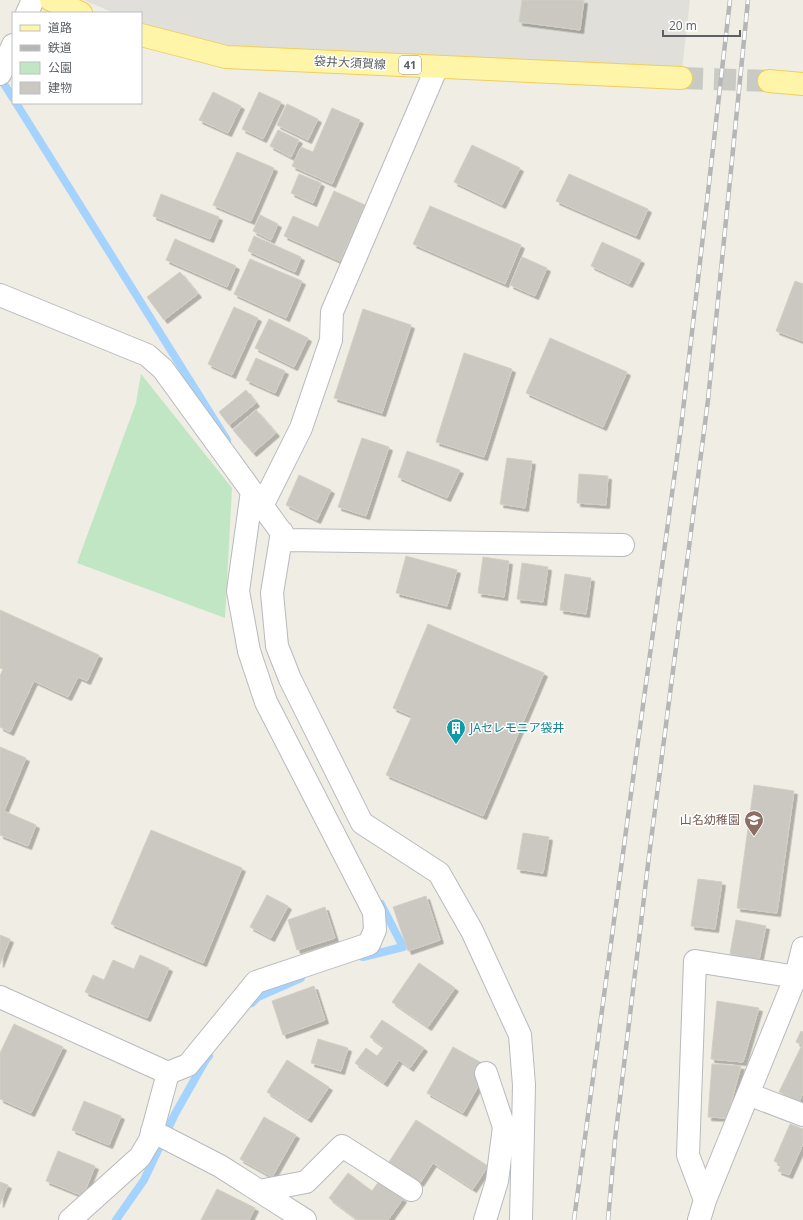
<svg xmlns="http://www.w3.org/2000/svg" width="803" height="1220" viewBox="0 0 803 1220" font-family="'Open Sans','Noto Sans JP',sans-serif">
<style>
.industrial{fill:#e0dfd9}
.green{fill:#c1e6c3}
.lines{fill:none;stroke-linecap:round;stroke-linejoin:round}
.stream{stroke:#a4d3ff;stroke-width:8}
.building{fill:#cac8c1;stroke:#d3cfc3;filter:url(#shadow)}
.major-tunnel{stroke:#cacac4;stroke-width:22;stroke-dasharray:22 11;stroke-linecap:butt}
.minor-casing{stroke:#b7babe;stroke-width:24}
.major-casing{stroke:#f1ce5b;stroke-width:24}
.minor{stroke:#fff;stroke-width:22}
.major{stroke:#fff5a9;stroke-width:22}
.rail-casing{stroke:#b5b6b6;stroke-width:4.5}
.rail{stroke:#fff;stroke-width:3;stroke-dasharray:9;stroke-linecap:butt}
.labels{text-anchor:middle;stroke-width:3;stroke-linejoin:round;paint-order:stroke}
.shield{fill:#fff;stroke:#8d9093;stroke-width:1}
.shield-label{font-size:11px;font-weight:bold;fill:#5c6065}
.street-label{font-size:12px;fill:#5c6065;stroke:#fff}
.culture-label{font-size:12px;fill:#0d838f;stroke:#fff;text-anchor:start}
.education-label{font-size:12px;fill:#785e54;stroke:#fff;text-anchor:end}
</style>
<defs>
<filter id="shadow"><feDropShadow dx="3.5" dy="3.5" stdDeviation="0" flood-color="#0004"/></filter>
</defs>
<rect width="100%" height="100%" fill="#efede4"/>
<path class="industrial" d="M84,0H690L681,78L197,50L141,25V13H114Z"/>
<path class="green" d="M141,374L232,488L225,618L77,563L136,403Z"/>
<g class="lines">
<path class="stream" d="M0,78L13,98
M16,103L227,440
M363,957L403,947L381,904
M252,1003L258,997L301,978
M116,1220L144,1180L175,1114L205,1061L209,1056"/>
</g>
<path class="building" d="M522,0H584L580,30L519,22Z
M213,92L241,106L228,133L199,120Z
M259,92L281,102L263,139L242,129Z
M287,104L318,119L308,140L277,125Z
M332,108L360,120L332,184L292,166L301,147L313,152Z
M278,130L299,140L291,157L270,146Z
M472,145L520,168L502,205L454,182Z
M237,152L274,168L251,221L213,205Z
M299,174L321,183L313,203L291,193Z
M569,174L648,209L636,236L556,201Z
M334,191L365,205L340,261L284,236L293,216L318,227Z
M161,194L219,217L210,239L153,216Z
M430,206L521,245L505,284L413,244Z
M260,215L278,224L271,240L253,231Z
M254,236L301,257L295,272L248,251Z
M175,239L236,266L227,287L166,260Z
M602,242L641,260L629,284L591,266Z
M522,257L547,268L535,296L510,285Z
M250,259L302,281L286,318L234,294Z
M180,272L198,294L164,320L147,297Z
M795,281L803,284V341L776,331Z
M234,307L258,318L232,375L208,364Z
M363,309L411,325L382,413L334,398Z
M269,319L308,338L294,367L255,348Z
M550,338L627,372L603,427L526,393Z
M464,353L512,369L484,457L436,442Z
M256,358L285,371L275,393L246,380Z
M246,390L256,403L229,425L219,412Z
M256,410L276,433L253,453L233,430Z
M362,438L389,447L366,516L338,507Z
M407,451L460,470L447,498L398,477Z
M507,458L532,461L525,508L500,504Z
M579,474L608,476L606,505L577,503Z
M299,475L331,490L317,520L286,505Z
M406,556L457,570L447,606L396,593Z
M483,557L509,561L504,597L478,593Z
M522,563L548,567L543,602L517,599Z
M565,574L591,578L586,614L560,610Z
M0,610L99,655L87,681L78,677L68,697L34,681L10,732L0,727V676L3,669L0,668Z
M428,624L544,673L483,816L386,775L412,716L393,708Z
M0,747L26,758L4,811L36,825L28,846L0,835Z
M754,785L794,791L777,913L737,908Z
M151,830L242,868L203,963L111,924Z
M523,833L549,837L543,873L517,869Z
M698,879L722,882L715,929L691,926Z
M267,895L288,906L271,938L250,927Z
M426,896L440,940L408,951L393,907Z
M325,907L335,938L297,950L288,920Z
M736,920L766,926L759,960L730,954Z
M0,935L10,939L0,964Z
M140,955L169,968L147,1018L85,992L93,975L104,980L113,960L134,969Z
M419,963L455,988L428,1027L392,1002Z
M314,986L325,1020L283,1035L272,1001Z
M717,1001L759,1008L743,1062L711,1059Z
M382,1020L424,1048L410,1068L399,1060L384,1083L355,1063L366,1048L377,1056L384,1047L370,1037Z
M14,1024L63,1047L31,1113L0,1099V1053Z
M801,1031L803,1032V1093L799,1102L779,1092L802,1045L796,1042Z
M318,1039L348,1048L341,1071L311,1063Z
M453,1047L489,1067L463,1113L427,1093Z
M287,1060L329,1087L308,1119L267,1092Z
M712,1064L741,1066L727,1118L708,1117Z
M84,1101L121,1116L109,1145L72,1130Z
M264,1117L296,1135L272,1177L240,1159Z
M416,1120L488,1166L473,1189L433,1163L420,1183L389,1162Z
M790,1124L803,1129V1144L789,1175L778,1171L781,1165L774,1161Z
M58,1151L95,1166L83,1196L46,1181Z
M348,1173L372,1191L379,1181L403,1199L388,1220H358L329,1198Z
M0,1182L8,1185L0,1204Z
M217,1189L255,1208L249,1220H201Z"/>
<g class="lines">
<path class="major-tunnel" d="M681,78L769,81"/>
<defs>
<path id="minor" d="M27,13L33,0
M0,74L13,45
M0,295L147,355L163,369L287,540L623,545
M262,506L301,428L331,340L332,312L437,67
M282,532L272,593L277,646L290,679L362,823L439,873L472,931L520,1035L524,1085L521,1220
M0,997L168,1073
M748,1094L803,1115
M152,1131L220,1166L305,1220
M259,1191L306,1182L342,1146L411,1190
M705,1200L688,1155L695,961L803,978
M70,1220L140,1157L150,1140L168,1073L188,1065L256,982L369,944L375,930L374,912L266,702L249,651L238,591L252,491
M485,1220L497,1181L504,1127L486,1073
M699,1220L705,1200L796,976L803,948"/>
<path id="major" d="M51,0L81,13
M141,35L226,57L681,78
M769,81L803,84"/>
</defs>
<use href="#minor" class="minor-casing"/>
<use href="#major" class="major-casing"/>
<use href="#minor" class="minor"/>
<use href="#major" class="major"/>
<defs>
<path id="rail" d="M574,1220L634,771L681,428L730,0
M608,1220L615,1140L649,856L708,400L748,0"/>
</defs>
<use href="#rail" class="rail-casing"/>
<use href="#rail" class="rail"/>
</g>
<defs>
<symbol id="building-pin" viewBox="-11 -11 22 30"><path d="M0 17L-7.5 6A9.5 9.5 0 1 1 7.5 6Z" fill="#0f9aa8" stroke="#fff"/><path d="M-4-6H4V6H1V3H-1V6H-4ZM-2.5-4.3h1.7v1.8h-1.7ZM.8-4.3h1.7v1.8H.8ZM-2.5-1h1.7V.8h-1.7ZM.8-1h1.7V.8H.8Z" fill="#fff"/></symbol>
<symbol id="school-pin" viewBox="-11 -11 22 30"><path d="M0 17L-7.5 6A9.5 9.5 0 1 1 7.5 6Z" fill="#8d6e63" stroke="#fff"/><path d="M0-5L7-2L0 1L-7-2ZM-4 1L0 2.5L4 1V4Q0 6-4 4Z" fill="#fff"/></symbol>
</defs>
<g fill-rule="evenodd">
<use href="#building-pin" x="445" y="717" width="22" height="30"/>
<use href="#school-pin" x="743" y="809" width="22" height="30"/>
</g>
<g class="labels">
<rect class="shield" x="399" y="56" width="22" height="18" rx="3"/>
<g class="shield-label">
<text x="410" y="69">41</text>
</g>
<g class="street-label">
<text transform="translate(350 63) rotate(3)" y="4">袋井大須賀線</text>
</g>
<g class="culture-label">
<text x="470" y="732">JAセレモニア袋井</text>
</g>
<g class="education-label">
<text x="740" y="824">山名幼稚園</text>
</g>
</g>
<rect x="12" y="12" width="130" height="92" fill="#ffffff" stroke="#bebfc1"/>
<rect x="20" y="25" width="20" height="6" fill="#fff5a9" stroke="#bebfc1"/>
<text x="48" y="32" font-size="12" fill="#5c6065">道路</text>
<rect x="20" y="45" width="20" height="6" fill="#b5b6b6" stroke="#bebfc1"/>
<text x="48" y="52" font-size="12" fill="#5c6065">鉄道</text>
<rect x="20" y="62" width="20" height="12" fill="#c1e6c3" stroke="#bebfc1"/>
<text x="48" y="72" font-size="12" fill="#5c6065">公園</text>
<rect x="20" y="82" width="20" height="12" fill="#cac8c1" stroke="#bebfc1"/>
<text x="48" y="92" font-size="12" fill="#5c6065">建物</text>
<path d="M663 30v6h77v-6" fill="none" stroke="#5c6065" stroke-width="2"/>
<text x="669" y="30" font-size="12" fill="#5c6065" stroke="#ffffff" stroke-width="3" paint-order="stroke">20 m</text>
</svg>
